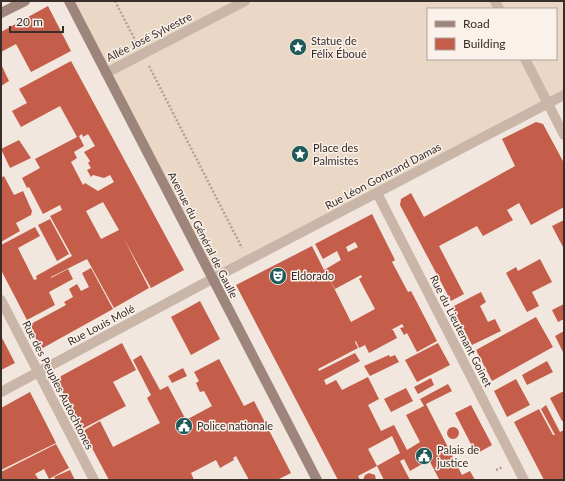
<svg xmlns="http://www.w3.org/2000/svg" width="565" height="481" viewBox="0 0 565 481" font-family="Lato,sans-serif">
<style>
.plaza{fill:#ead7c5;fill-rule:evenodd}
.building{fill:#c45d49;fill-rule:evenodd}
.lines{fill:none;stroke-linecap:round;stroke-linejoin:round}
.path{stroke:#b6a094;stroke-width:2.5;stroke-dasharray:2 2;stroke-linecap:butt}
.street{stroke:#cab6a9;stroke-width:10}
.secondary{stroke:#9e857b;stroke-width:10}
.labels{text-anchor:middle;stroke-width:3;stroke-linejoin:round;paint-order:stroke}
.street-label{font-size:11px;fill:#382d29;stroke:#faf1ea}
.poi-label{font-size:11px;fill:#382d29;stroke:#faf1ea;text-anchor:start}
</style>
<rect width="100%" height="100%" fill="#f2e7de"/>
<path class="plaza" d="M69,1H564V95L212,279ZM428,9H556V59H428Z"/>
<path class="building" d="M48,6L71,51L31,72L16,44L1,52V32Z
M71,61L184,270L151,288L124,239L149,288L114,308L87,259L51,277V278L68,269L73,279L49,292L55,305L27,320L1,270V245L35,227L40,236L18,248L34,280L37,279L36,276L72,256L50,216L62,210L60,205L43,214L29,187L27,188L22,178L40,168L35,159L77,137L60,106L21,127L12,111L27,103L19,89ZM82,134L83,137L88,134L95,146L84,152L90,161L88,163L91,168L87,170L91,177L93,175L104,178L110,175L114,182L98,191L85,183L83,185L71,162L77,158L74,152L84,146L79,136ZM103,202L119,230L101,239L86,211Z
M1,64L9,81L1,86Z
M536,122L543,124L564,163V207L531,225L519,203L507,210L513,220L483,236L477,226L439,246L464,294L451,301L400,205L401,199L411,193L424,217L515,166L502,139Z
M19,140L31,158L10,168L1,149Z
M4,176L14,195L23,191L32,211L31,215L16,223L20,231L1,242V178Z
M372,214L395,260L392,262L408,292L411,291L437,341L417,352L407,333L404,335L400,328L404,327L402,324L391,330H393L397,338L369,353L365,345L359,348L356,341L355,342L358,348L318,369L319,371L355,353L360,361L324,380L325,382L326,385L336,380L342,390L368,377L379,399L368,405L381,431L394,425L407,450L420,442L406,415L424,406L420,399L448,384L452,391L426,404L462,475L470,471L475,480H437L439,479L429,460L410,471L404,459L400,461L410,480H384L377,466L400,453L392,436L368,449L377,466L358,476L360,480H338L236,285L312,246L324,270L341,260L337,251L323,259L315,244ZM355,242L358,247L348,252L346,247ZM361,275L362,277L359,279L375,309L351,322L328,276L335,289Z
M50,219L69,254L57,261L38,225Z
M564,220V249L552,226Z
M540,259L552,282L532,292L539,306L527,312L506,273L516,267L518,271Z
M91,268L113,309L41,349L29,325L66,305L64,302L73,297L69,289L77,284L81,291L89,287L82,273Z
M481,292L486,302L480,306L488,322L495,319L501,331L472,345L452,307Z
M200,301L220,339L191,355L171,317Z
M564,304V319L558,322L552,310Z
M536,317L553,347L492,381L476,350Z
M564,331V354L555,336Z
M1,336L15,363L1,370Z
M122,343L136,370L113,382L126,406L82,429L58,383L61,376Z
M438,343L450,365L417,382L405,360Z
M141,355L160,390L168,386L186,420L212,406L204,391L200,392L196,383L199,381L194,372L219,359L244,406L254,401L291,473L277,480H249L236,456L233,458L234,460L220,468L216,460L191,473L194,480H109L83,431L100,421L113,447L160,423L147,398L151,395L133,360Z
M389,355L390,357L395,355L399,362L370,376L364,366Z
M547,361L553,372L527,385L522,375Z
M183,368L187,376L172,383L168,376Z
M431,378L434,385L418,394L414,387Z
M516,379L530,405L507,417L494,391Z
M406,388L413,401L391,412L384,399Z
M564,391V421H562L550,398Z
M30,392L56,443L1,470V408Z
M471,405L492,445L476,454L455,413Z
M546,405L560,432L564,430V480H544L514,422L539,409L553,435H555L541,409Z
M447 433a6 6 0 1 1 12 0a6 6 0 1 1-12 0Z
M56,444L69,468L49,479L44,469L35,474L39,480H1V472Z
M70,470L75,480H56L54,477Z
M369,473L375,475L376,480H363L365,475Z"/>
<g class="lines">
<path class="path" d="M115,1L136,42
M149,66L242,248
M496,470L503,467"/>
<path class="street" d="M495,1L499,9
M525,59L564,135
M106,73L245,1
M377,193L524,480
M1,300L94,480
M1,392L212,279L564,95"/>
<path class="secondary" d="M69,1L317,480
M1,13L25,1"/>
</g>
<defs>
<symbol id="sight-disc" viewBox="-11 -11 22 22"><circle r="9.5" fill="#1f5958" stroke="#faf1ea"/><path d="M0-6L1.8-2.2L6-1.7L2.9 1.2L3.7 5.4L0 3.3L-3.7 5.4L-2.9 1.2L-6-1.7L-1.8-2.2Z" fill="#fff"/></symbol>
<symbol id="theatre-disc" viewBox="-11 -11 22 22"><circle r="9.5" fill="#1f5958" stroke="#faf1ea"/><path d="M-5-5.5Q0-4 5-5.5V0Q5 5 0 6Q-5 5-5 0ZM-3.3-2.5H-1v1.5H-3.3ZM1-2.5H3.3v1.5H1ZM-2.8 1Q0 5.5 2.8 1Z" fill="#fff"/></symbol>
<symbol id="civic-disc" viewBox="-11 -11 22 22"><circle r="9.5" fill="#1f5958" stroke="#faf1ea"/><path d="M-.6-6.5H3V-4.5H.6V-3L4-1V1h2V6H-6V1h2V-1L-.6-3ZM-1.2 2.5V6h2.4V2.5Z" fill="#fff"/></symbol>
</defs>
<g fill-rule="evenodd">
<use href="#sight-disc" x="288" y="37" width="20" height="20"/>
<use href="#sight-disc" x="290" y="144" width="20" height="20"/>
<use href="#theatre-disc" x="268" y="266" width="20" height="20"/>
<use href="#civic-disc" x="174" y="416" width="20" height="20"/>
<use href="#civic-disc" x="414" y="446" width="20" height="20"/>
</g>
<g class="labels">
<g class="street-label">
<text transform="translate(149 37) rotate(-27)" y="4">Allée José Sylvestre</text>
<text transform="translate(383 176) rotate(-28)" y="4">Rue Léon Gontrand Damas</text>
<text transform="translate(203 235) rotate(63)" y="4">Avenue du Général de Gaulle</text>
<text transform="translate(101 325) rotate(-28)" y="4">Rue Louis Molé</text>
<text transform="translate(461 331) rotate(63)" y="4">Rue du Lieutenant Goinet</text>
<text transform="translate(58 385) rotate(63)" y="4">Rue des Peuples Autochtones</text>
</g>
<g class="poi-label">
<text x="311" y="45">Statue de<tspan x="311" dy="13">Félix Éboué</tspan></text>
<text x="313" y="152">Place des<tspan x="313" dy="13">Palmistes</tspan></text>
<text x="291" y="280">Eldorado</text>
<text x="197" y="430">Police nationale</text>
<text x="437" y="454">Palais de<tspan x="437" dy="13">justice</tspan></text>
</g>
</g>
<rect width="565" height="481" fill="none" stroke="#382d29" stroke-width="4"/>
<rect x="427" y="8" width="130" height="52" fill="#faf1ea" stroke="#aca39d"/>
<rect x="435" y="21" width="20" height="6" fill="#9e857b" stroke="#aca39d"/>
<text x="463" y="28" font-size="12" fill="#382d29">Road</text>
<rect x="435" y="38" width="20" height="12" fill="#c45d49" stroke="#aca39d"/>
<text x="463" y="48" font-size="12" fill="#382d29">Building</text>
<path d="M10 26v6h53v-6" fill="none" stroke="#382d29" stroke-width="2"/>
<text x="16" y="26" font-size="12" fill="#382d29" stroke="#faf1ea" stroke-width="3" paint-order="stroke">20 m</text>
</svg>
